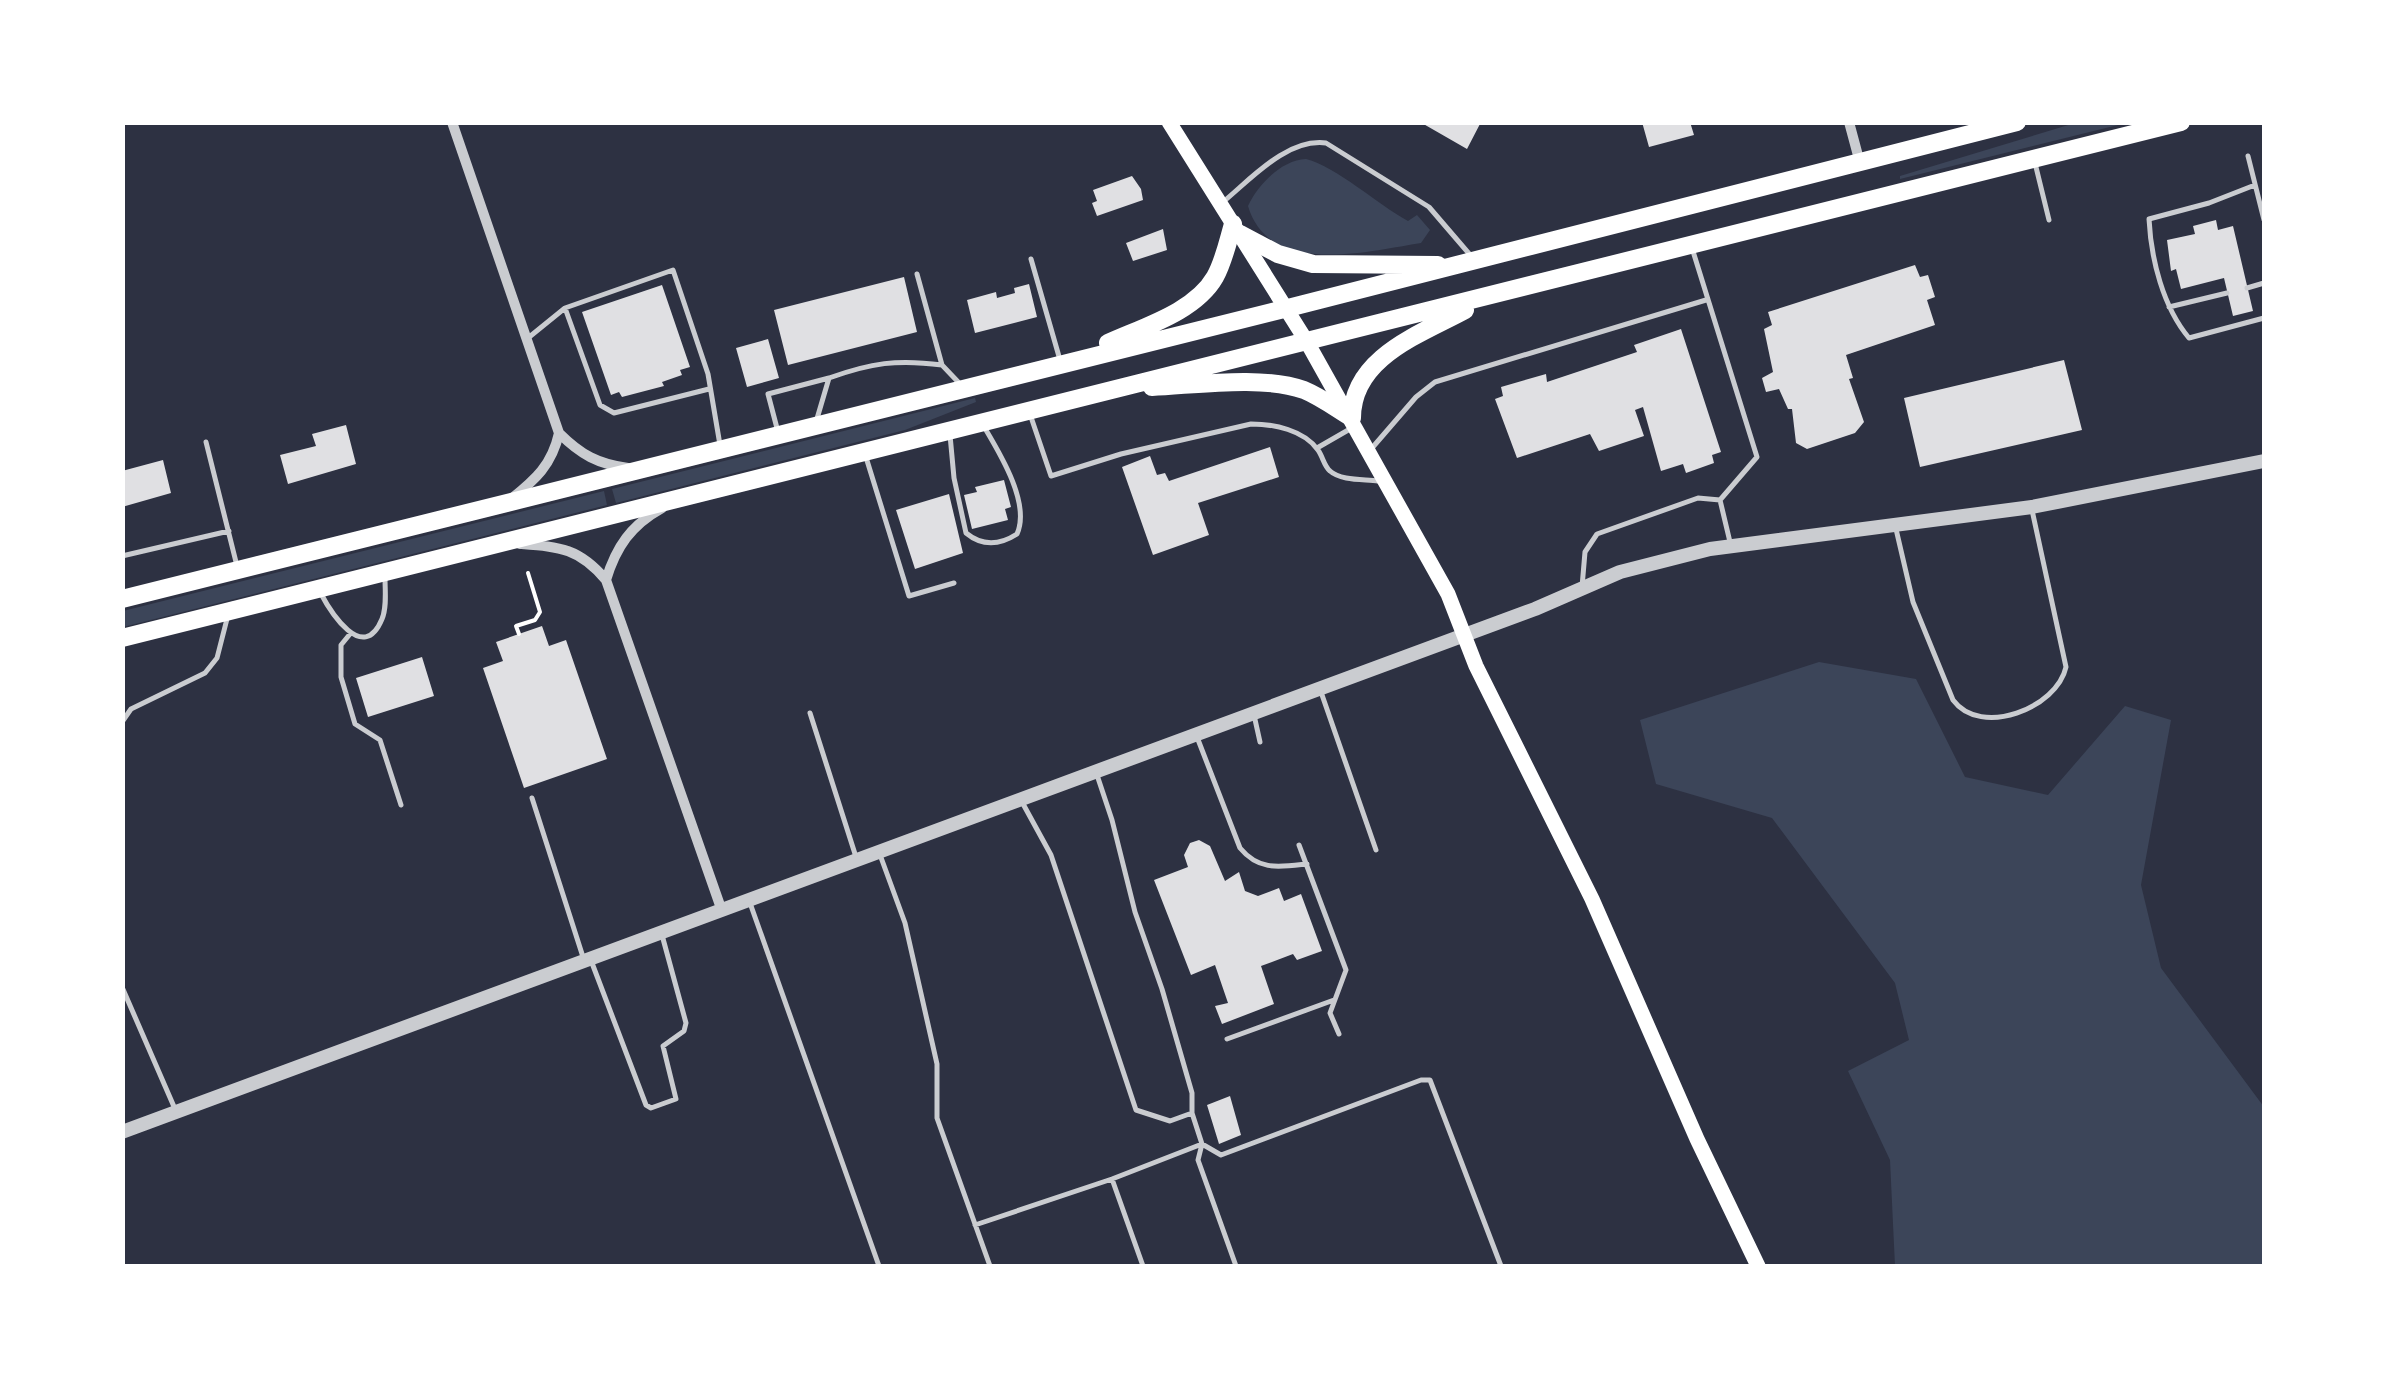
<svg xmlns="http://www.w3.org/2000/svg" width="2387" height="1389" viewBox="0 0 2387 1389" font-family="Helvetica,sans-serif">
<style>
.green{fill:#3c4559}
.building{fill:#e0e0e3}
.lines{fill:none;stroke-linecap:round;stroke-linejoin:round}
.path{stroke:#fff;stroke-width:4}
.service{stroke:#caccd0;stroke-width:5}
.minor{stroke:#caccd0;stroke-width:10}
.tertiary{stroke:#caccd0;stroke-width:14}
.secondary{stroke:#fff;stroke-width:15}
.trunk{stroke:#fff;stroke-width:18}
</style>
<rect width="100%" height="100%" fill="#2d3142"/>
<path class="green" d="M2075,123H2126L1900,179V176Z
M1306,159C1337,167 1377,204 1408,221L1417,215L1430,230L1421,243C1369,251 1269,278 1248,206C1258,184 1282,160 1306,159Z
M975,398L976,402L905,430L616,503L612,489Z
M604,491L607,505L123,627V611Z
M1819,662L1916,679L1965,777L2048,795L2125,706L2171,720L2141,885L2161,968L2264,1107V1266H1895L1890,1160L1848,1071L1909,1040L1895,983L1772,818L1656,784L1640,720Z"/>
<path class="building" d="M1420,122H1481L1467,149Z
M1642,122H1690L1694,135L1649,147Z
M1132,176L1141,189L1143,200L1097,216L1092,203L1097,201L1093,190Z
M2216,220L2218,230L2233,226L2253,311L2233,316L2224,278L2181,289L2176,269L2171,271L2167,240L2195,234L2193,226Z
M1163,229L1167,250L1133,261L1126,243Z
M1915,265L1920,277L1928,275L1935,297L1927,300L1935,325L1846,355L1853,378L1849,379L1864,422L1855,433L1807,449L1796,443L1792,409H1788L1779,389L1766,392L1762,378L1773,372L1764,329L1772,325L1768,312Z
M904,277L917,332L788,365L774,310Z
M1029,284L1037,317L975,333L967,300L996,292L997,298L1015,293L1014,288Z
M662,285L690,367L680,370L682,375L662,382L664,386L622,397L619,392L611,395L582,312Z
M1681,329L1721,452L1712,455L1714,463L1686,473L1683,464L1661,471L1643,407L1635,410L1644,436L1599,451L1590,434L1517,458L1495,399L1503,396L1501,387L1546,374L1547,382L1637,352L1634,345Z
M768,339L779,378L747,387L736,348Z
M2064,360L2082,430L1920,467L1904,398Z
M346,425L356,464L288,484L280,455L316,446L312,434Z
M1270,447L1279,477L1198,503L1209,535L1153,555L1122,467L1150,456L1157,475L1165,473L1169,481Z
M163,460L171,493L122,507V471Z
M1004,480L1011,507L1005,509L1008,520L972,529L964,495L977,492L975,487Z
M949,494L963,553L915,569L896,510Z
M542,626L549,646L566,640L607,759L524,788L483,668L503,661L496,642Z
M422,657L434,696L368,717L356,678Z
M1199,840L1210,846L1225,881L1239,872L1245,891L1258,896L1279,888L1284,901L1301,894L1322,951L1297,960L1293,954L1261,966L1274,1004L1222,1024L1215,1006L1228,1003L1215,965L1191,975L1154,880L1188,867L1184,855L1190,843Z
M1230,1096L1241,1135L1219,1144L1207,1105Z"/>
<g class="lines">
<path class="path" d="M519,634L516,626L535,620L540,612L528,573"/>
<path class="service" d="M2248,156L2264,220
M2035,163L2049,220
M2255,185L2209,203L2149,219C2151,259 2163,307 2189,338L2264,318
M1223,202C1251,179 1287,138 1326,143L1429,207L1471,256
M1692,248L1757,457L1720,500L1730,542
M1031,259L1060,360
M917,274L942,365L961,385
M2247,288L2264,283
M2169,307L2227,293
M565,308L600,405L614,413L709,389
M528,338L565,308L673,270L708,374L720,445
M1031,417L1051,476L1121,454L1251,424C1274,424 1304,430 1318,450C1323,457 1324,466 1330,471C1341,481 1365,479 1378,481
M816,422L829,378C871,363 897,359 942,365
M778,432L768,394L829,378
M950,435L954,478L966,533C983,547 1000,545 1017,534C1031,503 999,452 983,425
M206,442L237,566
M1317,448L1350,429
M1372,448L1416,397L1435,382L1706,300
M865,454L909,596L954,583
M1896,529L1913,602L1953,700C1981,738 2057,708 2066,667L2032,510
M122,556L229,531
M1582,587L1585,552L1597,534L1698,498L1720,500
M320,592C330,611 363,665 382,619C387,607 385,591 385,578
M350,634L341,645V677L355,724L380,740L401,805
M1321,692L1376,850
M810,713L856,857
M1254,715L1260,742
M122,722L131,709L205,673L217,658L228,615
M1197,737L1240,848C1259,871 1279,867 1307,864
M532,798L583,957
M1022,802L1051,855L1136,1110L1170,1121L1192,1113V1093L1162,989L1135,912L1112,820L1096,772
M1299,845L1346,970L1330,1013L1339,1034
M879,852L905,923L937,1064V1118L990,1266
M750,903L879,1266
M592,963L646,1105L651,1108L676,1099L663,1046L684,1031L686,1023L662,935
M122,987L175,1109
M1227,1039L1334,1000
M1192,1113L1202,1144L1198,1160L1236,1266
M1112,1179L1143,1266
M975,1225L1112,1179L1202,1144L1221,1155L1421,1080H1430L1501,1266"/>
<path class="minor" d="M452,122L559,433C581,455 598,464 628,468
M1849,122L1860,163
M511,499C535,480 552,465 559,433
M520,544C560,547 579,548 606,580L722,911
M606,580C616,547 631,525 662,508"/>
<path class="tertiary" d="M122,1132L1535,609L1620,572L1710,549L2032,507L2264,461"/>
<path class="secondary" d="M1169,122L1307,342L1448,594L1476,666L1592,899L1697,1139L1758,1266"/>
<path class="trunk" d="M1240,234L1278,254L1313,264L1438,265
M1108,343C1143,327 1195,312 1215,277C1224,261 1228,241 1233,224
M1152,387C1197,385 1261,375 1304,390C1321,397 1337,409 1352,418C1352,357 1421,334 1465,310
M122,599L1288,308L2017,122
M122,638L2181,122"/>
</g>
<rect width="2387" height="1389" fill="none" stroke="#ffffff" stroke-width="250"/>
</svg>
